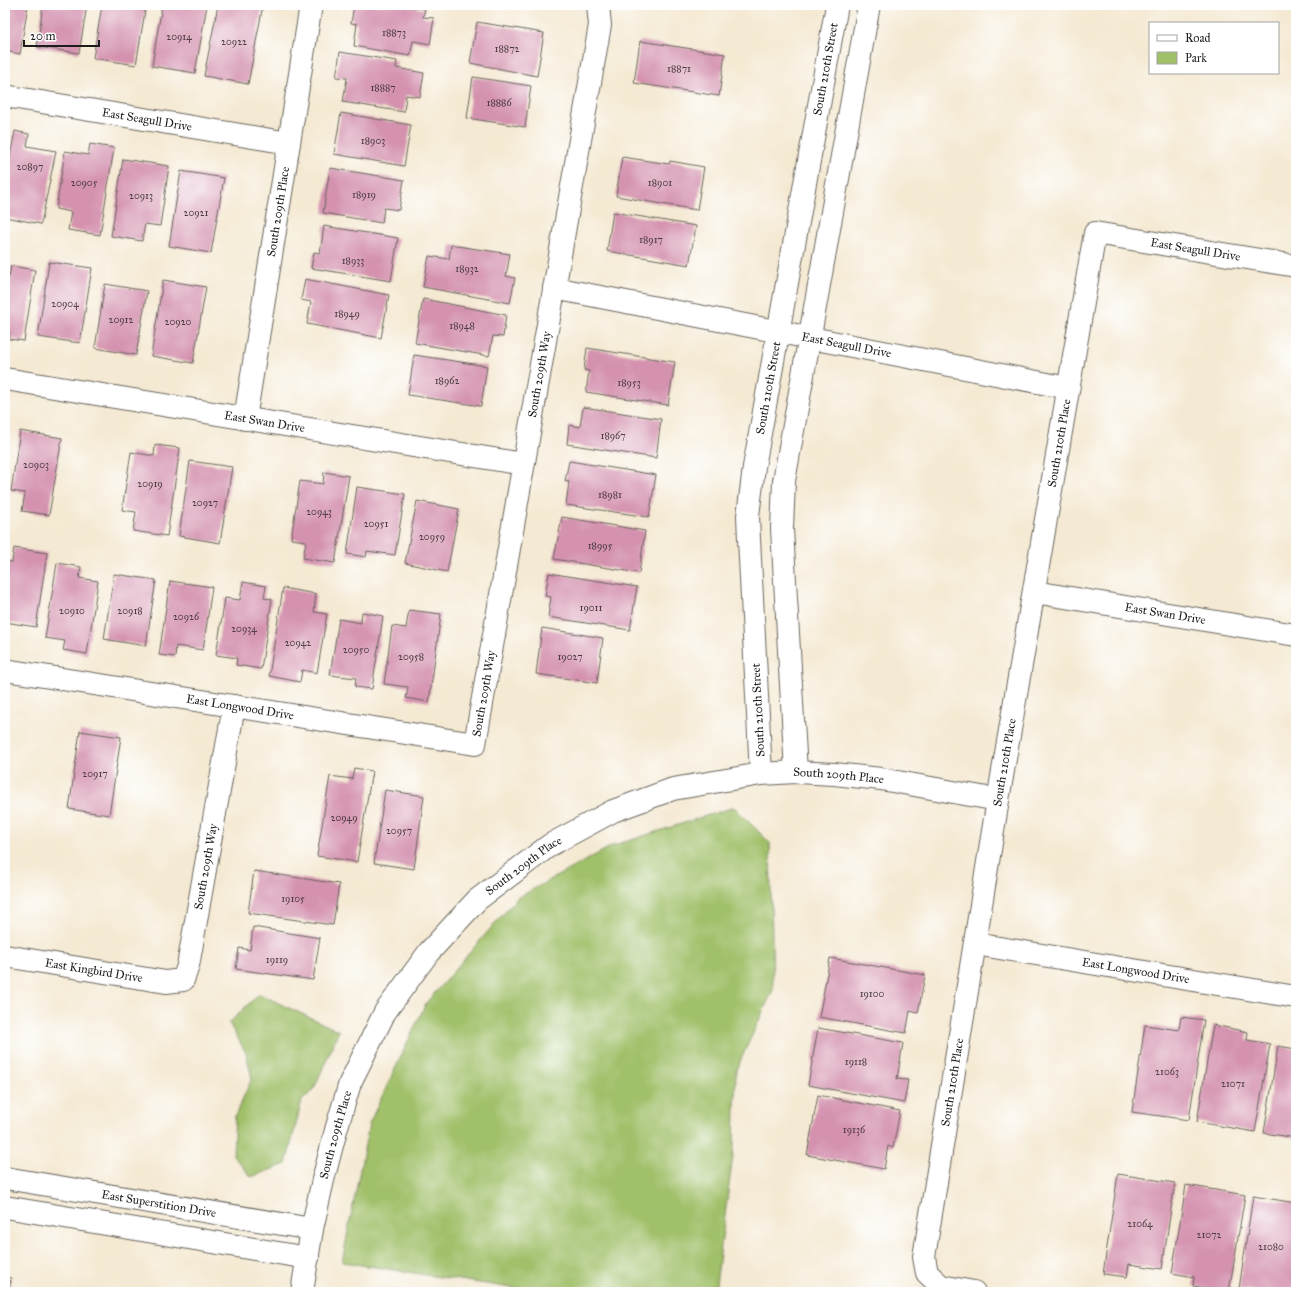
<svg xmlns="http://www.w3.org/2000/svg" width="1301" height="1297" viewBox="0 0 1301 1297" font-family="'IM FELL Great Primer',serif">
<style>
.green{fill:#a0c069;stroke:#5e6e42}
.building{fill:#d492af}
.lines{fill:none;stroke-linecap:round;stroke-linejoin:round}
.minor-casing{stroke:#68645c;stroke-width:24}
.minor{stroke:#fff;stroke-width:22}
.labels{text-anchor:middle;stroke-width:4;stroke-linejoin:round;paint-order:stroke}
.number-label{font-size:10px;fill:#4a3a41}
.street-label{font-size:12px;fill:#1c1c1c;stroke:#fff}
</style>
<rect width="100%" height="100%" fill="#fff"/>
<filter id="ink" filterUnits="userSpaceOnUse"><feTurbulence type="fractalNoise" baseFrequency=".025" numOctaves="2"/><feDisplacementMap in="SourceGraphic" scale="8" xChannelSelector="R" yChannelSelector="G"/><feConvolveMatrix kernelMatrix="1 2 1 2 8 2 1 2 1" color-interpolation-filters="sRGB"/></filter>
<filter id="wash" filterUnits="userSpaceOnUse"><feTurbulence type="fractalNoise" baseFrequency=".012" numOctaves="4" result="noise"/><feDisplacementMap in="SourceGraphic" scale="16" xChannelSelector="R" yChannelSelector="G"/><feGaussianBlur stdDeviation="0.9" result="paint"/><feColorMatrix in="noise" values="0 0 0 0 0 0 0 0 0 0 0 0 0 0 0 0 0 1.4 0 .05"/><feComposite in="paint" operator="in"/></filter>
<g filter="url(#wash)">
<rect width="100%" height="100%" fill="#f4e9d2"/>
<path class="green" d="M734,807L770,843L773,990L736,1070L734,1147L715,1292H538L342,1262L369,1124L426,1003L517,898L612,846Z
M259,994L339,1031L313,1091L302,1100L286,1164L251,1177L233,1155L235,1116L252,1078L246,1053L229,1023Z"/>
<g id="blocks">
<path class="building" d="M5,5H28L20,54L5,51Z
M43,5H87L79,53L37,47Z
M102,5H146L136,65L93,58Z
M162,5H207L195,73L152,66Z
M218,5H263L248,84L204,76Z
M354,5H399L425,9L423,17L434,18L430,44L413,41L410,56L354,46L357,24L351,23Z
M477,22L544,33L537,76L470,63Z
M640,41L725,54L719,96L634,83Z
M340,52L397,61L396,68L424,73L420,97L406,95L404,112L343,102L347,78L336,77Z
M473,77L531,86L525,127L467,118Z
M341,113L411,125L404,166L334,154Z
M15,131L29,134L27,146L56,151L41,224L5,217V182Z
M90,144L114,148L100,235L68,230L71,212L56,209L65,151L88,155Z
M622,157L669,164L670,161L704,167L697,210L616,196Z
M123,159L169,166L160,226L145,224L142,241L111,236Z
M330,168L404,180L399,210L384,208L382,223L323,213Z
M181,171L224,178L211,253L169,246Z
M613,212L696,226L689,265L607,251Z
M324,226L398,238L391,281L311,268L314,252L320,253Z
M451,245L510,254L506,276L515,278L510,303L423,287L429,256L449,259Z
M49,262L92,268L80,343L38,337Z
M11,266L35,270L24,341L9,339L10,332L5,331V277H9Z
M305,279L389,295L381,338L307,324L311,302L301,300Z
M163,280L206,287L193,363L151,356Z
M105,284L147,291L136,355L95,348Z
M423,299L506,315L503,337L493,336L489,356L415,343Z
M587,348L675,362L668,405L586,392L589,371L584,370Z
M414,355L487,366L481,406L408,395Z
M583,407L661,419L656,458L567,444L569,425L580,427Z
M20,431L62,438L49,515L22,511L25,493L11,491Z
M155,445L180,448L167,536L133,531L136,512L122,510L131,452L154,456Z
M190,461L232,467L220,543L179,536Z
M569,461L656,475L649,517L566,505L569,482L565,481Z
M324,472L349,476L335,563L303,558L306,541L291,539L300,481L323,484Z
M357,487L405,494L395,555L367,551L366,557L347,554Z
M417,501L459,509L447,572L405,563Z
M562,517L645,531L639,573L554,559Z
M14,548L47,553L36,627L5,622V561L12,562Z
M57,563L81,567L79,578L98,581L87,654L63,650L65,641L45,638Z
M549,573L637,587L630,630L548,617L551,597L545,596Z
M114,574L156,580L146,646L104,639Z
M170,581L212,587L203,650L176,646L175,657L159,655Z
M243,582L266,586L264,598L272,599L261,669L236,665L237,658L216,655L225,598L240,600Z
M283,588L316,594L314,612L327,614L317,673L302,670L300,682L269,676Z
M409,610L441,614L429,702L406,698L408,687L384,684L392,626L406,628Z
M362,612L383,616L372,689L355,687L356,678L330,675L339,619L361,623Z
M542,628L603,638L597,683L536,674Z
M80,731L121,737L109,815L69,809Z
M354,768L372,771L357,862L317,856L330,776L352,779Z
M385,790L424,796L414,869L374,863Z
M254,871L339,884L333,925L248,913Z
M253,927L320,938L313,980L236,969L239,948L250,950Z
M830,958L925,975L918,1013L910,1011L906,1033L819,1017Z
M1181,1017L1204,1020L1189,1120L1132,1112L1145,1025L1179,1030Z
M1213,1025L1248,1032L1247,1040L1270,1044L1255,1132L1197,1122Z
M818,1028L903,1043L897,1079L908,1080L904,1103L808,1085Z
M1278,1046L1296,1049V1138L1264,1133Z
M818,1095L900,1111L893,1148L888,1146L884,1169L807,1155Z
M1118,1174L1175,1183L1162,1269L1129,1264L1127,1277L1103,1274Z
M1186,1185L1245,1195L1229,1292L1193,1286L1194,1277L1172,1273Z
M1253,1196L1296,1203V1292H1260L1239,1289Z
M5,1277L11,1278L9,1292H5Z"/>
</g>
</g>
<g filter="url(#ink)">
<use href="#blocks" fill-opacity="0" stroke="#68645c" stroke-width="1"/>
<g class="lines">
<defs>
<g id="minor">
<path id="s1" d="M5,96L289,143"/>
<path id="s2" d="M554,288L1068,388"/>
<path id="s3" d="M5,379L523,464"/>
<path id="s4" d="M245,419L311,5"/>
<path id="s5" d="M1034,592L1296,635"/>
<path id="s6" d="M5,670L475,744L600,25L598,5"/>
<path d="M796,772L782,529L784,481L869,5"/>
<path id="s7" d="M761,774L749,539L748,516L754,467L837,5"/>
<path id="s8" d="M975,944L1296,997"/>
<path id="s9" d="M5,956L166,982L183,980L188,966L234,706"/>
<path id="s10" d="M5,1178L312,1229"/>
<path d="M5,1207L308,1258"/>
<path id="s11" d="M302,1292L312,1229L323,1180L336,1130L350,1083L385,1012L429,952L477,900L550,845L613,811L673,789L761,774L796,772L834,774L881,779L998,800"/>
<path id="s12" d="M974,1292L941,1286L927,1273L924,1257L998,800L1095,233L1296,266"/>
</g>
</defs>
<use href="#minor" class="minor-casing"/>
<use href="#minor" class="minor"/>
</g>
</g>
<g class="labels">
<g class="number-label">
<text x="394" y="36">18873</text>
<text x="179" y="40">20914</text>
<text x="234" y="45">20922</text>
<text x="507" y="52">18872</text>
<text x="679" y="72">18871</text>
<text x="383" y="91">18887</text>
<text x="499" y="106">18886</text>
<text x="373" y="144">18903</text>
<text x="30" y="170">20897</text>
<text x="84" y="186">20905</text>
<text x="660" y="186">18901</text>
<text x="364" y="198">18919</text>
<text x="141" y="199">20913</text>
<text x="196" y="216">20921</text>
<text x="651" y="243">18917</text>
<text x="353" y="264">18933</text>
<text x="467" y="272">18932</text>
<text x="65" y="307">20904</text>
<text x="347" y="317">18949</text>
<text x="121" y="323">20912</text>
<text x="178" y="325">20920</text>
<text x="462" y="329">18948</text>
<text x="447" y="384">18962</text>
<text x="629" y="386">18953</text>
<text x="613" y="439">18967</text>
<text x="36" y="468">20903</text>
<text x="150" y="487">20919</text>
<text x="610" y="498">18981</text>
<text x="205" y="506">20927</text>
<text x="319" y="515">20943</text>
<text x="376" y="527">20951</text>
<text x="432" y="540">20959</text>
<text x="600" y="549">18995</text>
<text x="591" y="611">19011</text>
<text x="72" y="614">20910</text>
<text x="130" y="614">20918</text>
<text x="186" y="620">20926</text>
<text x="244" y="632">20934</text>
<text x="298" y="646">20942</text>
<text x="356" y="653">20950</text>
<text x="411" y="660">20958</text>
<text x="570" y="660">19027</text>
<text x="95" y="777">20917</text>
<text x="344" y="821">20949</text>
<text x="399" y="834">20957</text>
<text x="293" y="902">19105</text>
<text x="277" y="963">19119</text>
<text x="872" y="997">19100</text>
<text x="856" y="1065">19118</text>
<text x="1167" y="1075">21063</text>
<text x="1233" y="1087">21071</text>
<text x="854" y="1133">19136</text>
<text x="1140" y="1227">21064</text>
<text x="1209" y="1238">21072</text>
<text x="1271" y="1250">21080</text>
</g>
<g class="street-label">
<text dy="4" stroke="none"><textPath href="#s7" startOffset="712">South 210th Street</textPath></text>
<text dy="4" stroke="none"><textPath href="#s1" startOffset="144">East Seagull Drive</textPath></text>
<text dy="4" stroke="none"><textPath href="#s4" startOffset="210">South 209th Place</textPath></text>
<text dy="4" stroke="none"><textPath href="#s12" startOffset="1209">East Seagull Drive</textPath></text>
<text dy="4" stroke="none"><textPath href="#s2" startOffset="298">East Seagull Drive</textPath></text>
<text dy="4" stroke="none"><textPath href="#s6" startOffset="851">South 209th Way</textPath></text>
<text dy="4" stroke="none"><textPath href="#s7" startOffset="388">South 210th Street</textPath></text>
<text dy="4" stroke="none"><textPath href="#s3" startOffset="263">East Swan Drive</textPath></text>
<text dy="4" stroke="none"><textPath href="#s12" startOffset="894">South 210th Place</textPath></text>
<text dy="4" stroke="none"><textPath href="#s5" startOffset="133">East Swan Drive</textPath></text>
<text dy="4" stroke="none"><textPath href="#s6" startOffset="527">South 209th Way</textPath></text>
<text dy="4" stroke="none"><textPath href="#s6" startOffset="238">East Longwood Drive</textPath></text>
<text transform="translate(758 710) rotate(-93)" y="4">South 210th Street</text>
<text dy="4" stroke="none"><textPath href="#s12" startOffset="570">South 210th Place</textPath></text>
<text dy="4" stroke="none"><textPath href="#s11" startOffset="833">South 209th Place</textPath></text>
<text dy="4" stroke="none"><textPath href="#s11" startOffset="497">South 209th Place</textPath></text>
<text dy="4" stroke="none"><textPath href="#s9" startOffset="296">South 209th Way</textPath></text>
<text dy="4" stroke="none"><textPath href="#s9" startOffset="90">East Kingbird Drive</textPath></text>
<text dy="4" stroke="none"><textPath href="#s8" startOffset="163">East Longwood Drive</textPath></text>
<text dy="4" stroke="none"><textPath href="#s12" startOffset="246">South 210th Place</textPath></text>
<text dy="4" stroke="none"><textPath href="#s11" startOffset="161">South 209th Place</textPath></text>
<text dy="4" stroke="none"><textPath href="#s10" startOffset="156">East Superstition Drive</textPath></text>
</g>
</g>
<rect width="1301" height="1297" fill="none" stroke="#fff" stroke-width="20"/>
<rect x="1149" y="22" width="130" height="52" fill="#ffffff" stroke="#a4a4a4"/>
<rect x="1157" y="35" width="20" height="6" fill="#ffffff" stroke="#a4a4a4"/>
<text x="1185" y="42" font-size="12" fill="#1c1c1c">Road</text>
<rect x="1157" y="52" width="20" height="12" fill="#a0c069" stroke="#a4a4a4"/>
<text x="1185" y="62" font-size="12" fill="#1c1c1c">Park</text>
<path d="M24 40v6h75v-6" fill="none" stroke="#1c1c1c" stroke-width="2"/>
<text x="30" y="40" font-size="12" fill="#1c1c1c" stroke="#ffffff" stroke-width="3" paint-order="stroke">20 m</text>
</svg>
